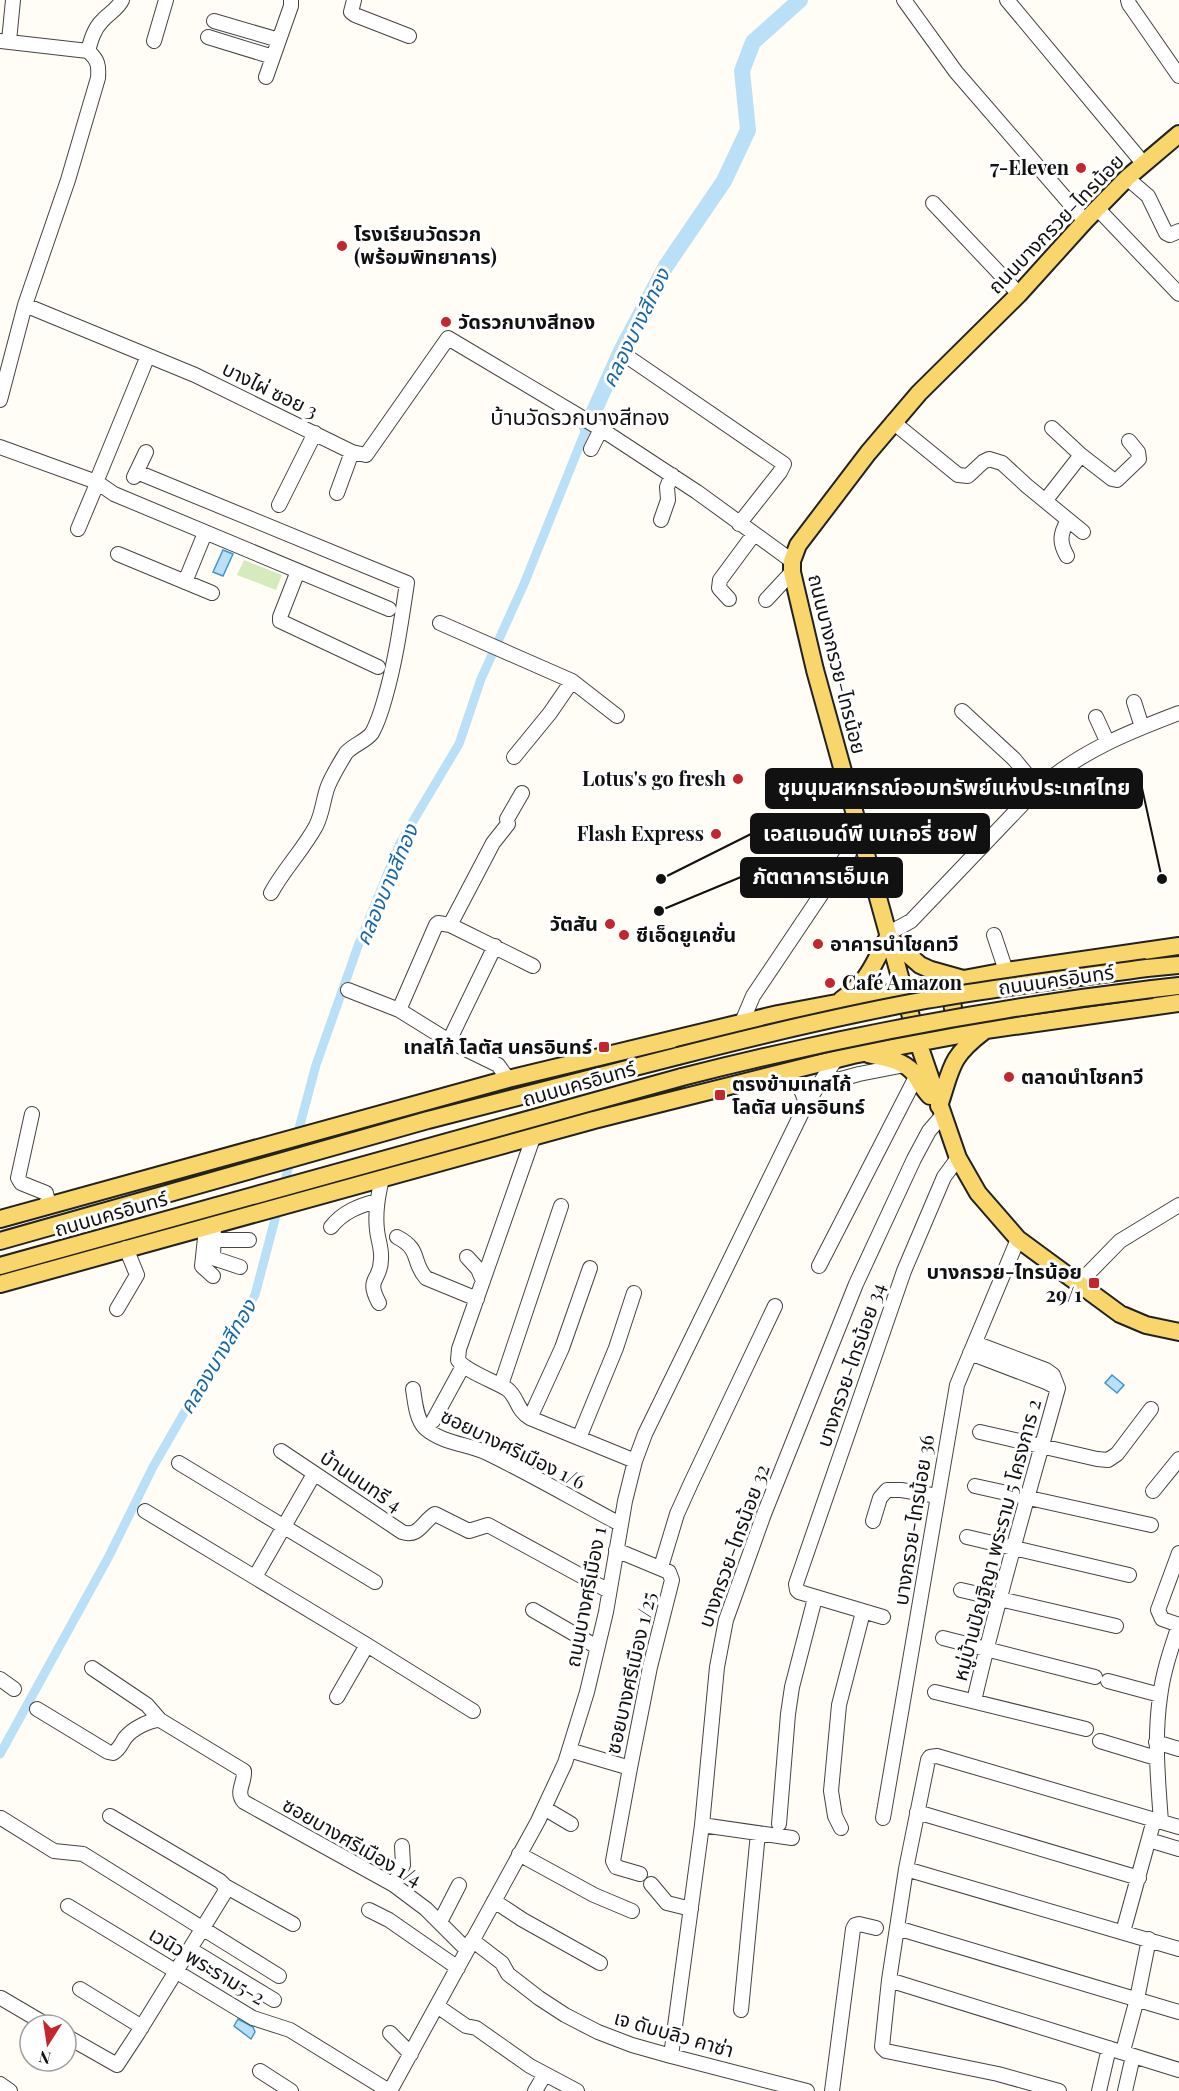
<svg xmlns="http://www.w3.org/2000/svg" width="1179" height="2091" viewBox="0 0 1179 2091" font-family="'Playfair Display','Noto Sans Thai',serif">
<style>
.green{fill:#d5ebbd}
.water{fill:#b9e0f7;stroke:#3f96cf;stroke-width:1.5}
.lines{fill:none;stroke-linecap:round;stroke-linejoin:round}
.canal{stroke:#b9e0f7;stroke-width:9}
.river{stroke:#b9e0f7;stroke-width:16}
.minor-casing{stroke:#444;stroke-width:16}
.major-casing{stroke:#222;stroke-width:20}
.minor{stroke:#fff;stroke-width:14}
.major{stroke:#f9d66b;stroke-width:16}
.major-bridge-casing{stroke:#222;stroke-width:20;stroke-linecap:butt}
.major-bridge{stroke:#f9d66b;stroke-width:16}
.poi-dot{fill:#c4262e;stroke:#fff;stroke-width:2}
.labels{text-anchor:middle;stroke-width:6;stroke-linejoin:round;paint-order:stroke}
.poi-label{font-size:20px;font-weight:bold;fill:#111;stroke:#fff;text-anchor:start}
.street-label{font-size:20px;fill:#111;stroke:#fff}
.water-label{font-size:21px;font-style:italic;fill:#1768a6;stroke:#fff}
.quarter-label{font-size:22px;fill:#111;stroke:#fff}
.leader{fill:none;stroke:#111;stroke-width:2}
.callout-dot{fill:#111;stroke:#fff;stroke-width:2}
.callout{fill:#111;stroke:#111;stroke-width:2}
.callout-label{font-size:21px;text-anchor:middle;font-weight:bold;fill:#fff}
</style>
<rect width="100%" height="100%" fill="#fffdf5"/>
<path class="green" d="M244,560L282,575L276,590L237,575Z"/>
<path class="water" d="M223,550L233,554L223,576L213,572Z
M1112,1375L1124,1385L1117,1393L1105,1383Z
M238,2019L253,2027L255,2032L251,2039L234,2026Z"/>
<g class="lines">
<path class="canal" d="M283,1188L316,1065L358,946L400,843L459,744L481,679L524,584L587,427
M0,1754L108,1558L153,1467L207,1373L255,1295L279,1204"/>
<path class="river" d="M587,427L622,349L666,266L724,181L748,130L742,71L753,42L800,0"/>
<defs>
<path id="minor" d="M354,0L351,12L355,15L409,36
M904,0L956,72L1085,221
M1007,0L1143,163
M1128,0L1129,4L1179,76
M214,21L279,40
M208,37L273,57
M0,41L88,51C98,60 99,65 98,78L68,180L25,305L0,400
M9,41L13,0
M154,41L166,0
M88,51C91,40 94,29 102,21C109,13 118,9 122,0
M266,77L291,6V0
M1127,178L1148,196L1166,233L1170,235L1179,231
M933,203L1019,294
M1097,208L1179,294
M25,305L195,375L352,452L366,455L448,338L601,429L697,492L792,561
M625,355L784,464L780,472L739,524
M893,422L958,475L968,476L983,462L989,459L1002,463L1027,486L1083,532
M0,447L91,480
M591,449L601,429
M1081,455L1112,479L1117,480L1139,459L1138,452L1129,441
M137,472L407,583C401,622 396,660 385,698C382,709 378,722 372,733C365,742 354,744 346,753C340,763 333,774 328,786C323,799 323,812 316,826C303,850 284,869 271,893
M99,475L145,363
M134,477L146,452
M101,485L114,494L389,609
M337,493L352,452
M1045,501L1081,455L1052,428
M279,505L315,433
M661,520L668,500L667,487L672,475
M78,529L96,486
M118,554L212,593
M1067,556C1059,542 1060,534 1068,520
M298,571L280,617V621L378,667
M185,582L205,533
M729,599L719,588L720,580L754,534
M766,600L792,572
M440,623L572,681L617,716
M1134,702L1142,727
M962,711L1014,759L1038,788
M1096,717L1107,741
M514,757L550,713L572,681
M450,925L493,843L508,824L507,819L522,793
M887,934L911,921L1038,788C1082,751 1126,733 1179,713
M994,935L1006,971
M348,990L399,1010
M742,1022L753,996L849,853
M449,1041L495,946
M779,1073C797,1082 801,1085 806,1104
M508,1079L498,1065L449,1041L399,1010L436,925L438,923L450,925L533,966
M819,1085L859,1074L905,1065
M32,1114L18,1178L21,1183L46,1193L49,1206
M533,1138L459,1349L458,1360C465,1371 494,1381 507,1389C518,1397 516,1410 530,1418L635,1461
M214,1225L213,1258L240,1267
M331,1227C343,1212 358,1206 377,1201
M397,1237C422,1250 411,1261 426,1278L477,1299
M205,1238L202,1266L213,1276
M214,1240H249
M467,1257L478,1269L483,1281
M819,1266L916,1077
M1078,1284L1120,1241L1179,1205
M379,1303C365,1277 381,1282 381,1259C382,1249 378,1240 377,1230C375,1212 378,1196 382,1178
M117,1309L137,1275L126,1248
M970,1353L1046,1382L1058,1388
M501,1385L561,1206
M413,1389C415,1401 416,1419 425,1428C442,1443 466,1444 485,1452C531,1474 575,1500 620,1524
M530,1418L562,1348L590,1268
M433,1421L463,1366
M980,1432L1097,1459L1108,1460L1117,1454L1151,1409
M579,1438L616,1348L634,1293
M281,1451L402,1532C419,1538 423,1521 435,1514L469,1531L488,1525L609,1591
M179,1463L375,1582
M975,1486L1151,1525
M1153,1491L1179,1459
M145,1511L367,1645L473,1711
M873,1521L880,1498L887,1490H901L938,1496
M967,1537L1129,1575
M616,1550L669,1572L672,1580L650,1667L630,1768
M661,1567L677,1514L691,1483L775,1306
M255,1577L314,1474
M961,1590L1116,1626
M533,1610L597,1647
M883,1617L799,1592L797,1590L796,1584L904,1271L944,1177L958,1158
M1179,1625L1162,1619L1158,1610L1179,1553
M943,1638L1095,1677
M92,1668L147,1705L160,1720L244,1771C245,1783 235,1792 244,1802L394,1885L426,1909L467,1950
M0,1679L14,1689
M1108,1681L1160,1695
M935,1692L1086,1729
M337,1697L367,1645
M974,1701C998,1596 1029,1493 1058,1388L1053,1375L1046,1370L975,1343
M37,1709L108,1752L113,1753C120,1749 121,1744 125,1738C132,1729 149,1720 160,1720
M1100,1741L1156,1758
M1156,1742L1179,1749
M569,1750L630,1768L613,1861L616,1867L640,1874
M544,1808L571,1824
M917,1812L1139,1878
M110,1816L220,1881L225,1886L293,1924
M1,1818L54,1851L83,1854L279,1976
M883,1818L957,1385L1018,1239
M1161,1822C1158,1780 1154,1739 1160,1697C1163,1672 1171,1649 1179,1625
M779,1824L788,1714L792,1687L815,1598
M702,1825L792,1838
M841,1828L835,1816L831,1791L839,1705L863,1612
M1149,1840L1179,1849
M519,1854L594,1895L632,1911
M906,1869L1179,1949
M651,1884L667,1903L691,1909
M394,1885L403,1865L402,1846
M494,1901L523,1920L600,1963
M68,1906L253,2018L290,2030L389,2091
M369,1910L389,1920L458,1968
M440,1922L459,1885
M897,1928L1179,2012
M1123,1932L1154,1820
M472,1940L502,1963L508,1974L539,1998L565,2015L598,2032L632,2045L671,2056L807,2091
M190,1949L274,2000
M889,1980L1179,2070
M80,1989L142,2027
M1,1998L47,2025
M437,2006L466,2026L476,2028L530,2066L577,2091
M741,2010L758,1833
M390,2033L411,2054
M66,2036L117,2065L138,2033L225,1892V1886
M1123,2051L1137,1999L1149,1939
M671,2056L702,1825L717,1667L726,1620L764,1514L856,1284L914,1159L929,1131L942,1116
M260,2071L291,2091
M0,2084L10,2091
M390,2091L538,1821L565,1763L587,1692L606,1612L625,1501L635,1461L645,1434L806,1104L836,1059
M535,2091L545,2074
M832,2091L853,1929L855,1925L859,1924L876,1928
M1059,2091L998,2074L886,2051L882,2047L889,1980L906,1869L928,1760L930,1757L937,1756L1179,1827
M1099,2091L1109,2048
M1125,2091L1133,2056"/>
<path id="major" d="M1179,134L1127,178L1085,221L1019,294L919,393L868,453L798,545L792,561V572L815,670L918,1042L958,1158L978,1193L1018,1239L1120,1314L1146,1325L1179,1332
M888,937L920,965L931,970L963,979C954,992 948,1001 956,1016L968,1024
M1147,968L1179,965
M1152,989L1179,986
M841,1000C871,978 871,968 888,937
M868,1054C884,1058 901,1059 913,1072C919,1080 923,1089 930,1096
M939,1106C952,1068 949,1058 983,1032
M0,1219L508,1079L778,1014L1006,971L1179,946
M0,1241L428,1120L678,1056
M0,1266L682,1077
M0,1284L594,1120L853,1055L986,1030L1179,1003"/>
</defs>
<use href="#minor" class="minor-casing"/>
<use href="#major" class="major-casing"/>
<use href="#minor" class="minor"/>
<use href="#major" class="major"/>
<defs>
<path id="major-bridge" d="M678,1056C760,1035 843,1015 926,1000C999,987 1073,978 1147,968
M682,1077C839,1037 991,1008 1152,989"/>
</defs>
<use href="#major-bridge" class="major-bridge-casing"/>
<use href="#major-bridge" class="major-bridge"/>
</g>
<g class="poi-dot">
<circle cx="1081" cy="168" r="6"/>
<circle cx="342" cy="246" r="6"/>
<circle cx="446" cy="322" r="6"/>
<circle cx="738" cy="779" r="6"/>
<circle cx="716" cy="834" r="6"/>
<circle cx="610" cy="924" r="6"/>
<circle cx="624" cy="935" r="6"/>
<circle cx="818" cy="944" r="6"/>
<circle cx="830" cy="983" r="6"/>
<rect x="598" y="1041" width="12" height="12" rx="3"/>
<circle cx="1009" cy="1077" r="6"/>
<rect x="714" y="1089" width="12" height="12" rx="3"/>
<rect x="1088" y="1277" width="12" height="12" rx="3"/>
</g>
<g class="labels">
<g class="poi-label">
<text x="1069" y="175" text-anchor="end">7-Eleven</text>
<text x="354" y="241">โรงเรียนวัดรวก<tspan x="354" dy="23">(พร้อมพิทยาคาร)</tspan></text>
<text x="458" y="329">วัดรวกบางสีทอง</text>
<text x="726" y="786" text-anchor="end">Lotus's go fresh</text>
<text x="704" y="841" text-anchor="end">Flash Express</text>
<text x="598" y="931" text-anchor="end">วัตสัน</text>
<text x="636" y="942">ซีเอ็ดยูเคชั่น</text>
<text x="830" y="951">อาคารนำโชคทวี</text>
<text x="842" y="990">Café Amazon</text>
<text x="592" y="1054" text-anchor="end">เทสโก้ โลตัส นครอินทร์</text>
<text x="1021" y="1084">ตลาดนำโชคทวี</text>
<text x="732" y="1091">ตรงข้ามเทสโก้<tspan x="732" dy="23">โลตัส นครอินทร์</tspan></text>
<text x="1082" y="1279" text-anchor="end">บางกรวย-ไทรน้อย<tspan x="1082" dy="23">29/1</tspan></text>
</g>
<g class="street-label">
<text transform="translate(1056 224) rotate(-46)" y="7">ถนนบางกรวย-ไทรน้อย</text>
<text transform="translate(270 390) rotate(26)" y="7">บางไผ่ ซอย 3</text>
<text transform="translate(837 664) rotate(76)" y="7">ถนนบางกรวย-ไทรน้อย</text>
<text transform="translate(1056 980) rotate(-8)" y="7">ถนนนครอินทร์</text>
<text transform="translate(579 1084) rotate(-16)" y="7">ถนนนครอินทร์</text>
<text transform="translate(111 1214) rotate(-16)" y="7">ถนนนครอินทร์</text>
<text transform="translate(851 1365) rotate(-71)" y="7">บางกรวย-ไทรน้อย 34</text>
<text transform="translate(513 1449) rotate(26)" y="7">ซอยบางศรีเมือง 1/6</text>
<text transform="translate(361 1481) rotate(34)" y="7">บ้านนนทรี 4</text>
<text transform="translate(914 1520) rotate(-81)" y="7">บางกรวย-ไทรน้อย 36</text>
<text transform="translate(997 1540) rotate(-75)" y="7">หมู่บ้านปัญฐิญา พระราม 5 โครงการ 2</text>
<text transform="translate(734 1546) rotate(-70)" y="7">บางกรวย-ไทรน้อย 32</text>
<text transform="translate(586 1597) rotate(-79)" y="7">ถนนบางศรีเมือง 1</text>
<text transform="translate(631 1673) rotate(-77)" y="7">ซอยบางศรีเมือง 1/25</text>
<text transform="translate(352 1842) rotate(30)" y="7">ซอยบางศรีเมือง 1/4</text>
<text transform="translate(207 1966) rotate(31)" y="7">เวนิว พระราม5-2</text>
<text transform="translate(674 2034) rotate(16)" y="7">เจ ดับบลิว คาซ่า</text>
</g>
<g class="water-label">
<text transform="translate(636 328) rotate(-64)" y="7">คลองบางสีทอง</text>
<text transform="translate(387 885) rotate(-67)" y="7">คลองบางสีทอง</text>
<text transform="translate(218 1357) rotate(-59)" y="7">คลองบางสีทอง</text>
</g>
<g class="quarter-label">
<text x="580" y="425">บ้านวัดรวกบางสีทอง</text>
</g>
</g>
<path class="leader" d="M1162 879L1142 788M661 879L751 834M659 911L741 877"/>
<g class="callout-dot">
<circle cx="1162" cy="879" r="6"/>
<circle cx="661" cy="879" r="6"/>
<circle cx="659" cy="911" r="6"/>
</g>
<g class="callout">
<rect x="766" y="769" width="376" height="39" rx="6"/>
<rect x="751" y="814" width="238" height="39" rx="6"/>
<rect x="741" y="858" width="161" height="39" rx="6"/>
</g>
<g class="callout-label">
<text x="954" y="795">ชุมนุมสหกรณ์ออมทรัพย์แห่งประเทศไทย</text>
<text x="870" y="841">เอสแอนด์พี เบเกอรี่ ชอฟ</text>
<text x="821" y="884">ภัตตาคารเอ็มเค</text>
</g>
<g transform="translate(48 2043) rotate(192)"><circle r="28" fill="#ffffff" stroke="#a0a0a0" stroke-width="1.5"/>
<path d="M0-4.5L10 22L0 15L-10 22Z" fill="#c4262e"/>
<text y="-9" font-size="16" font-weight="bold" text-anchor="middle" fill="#111111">N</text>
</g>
</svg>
